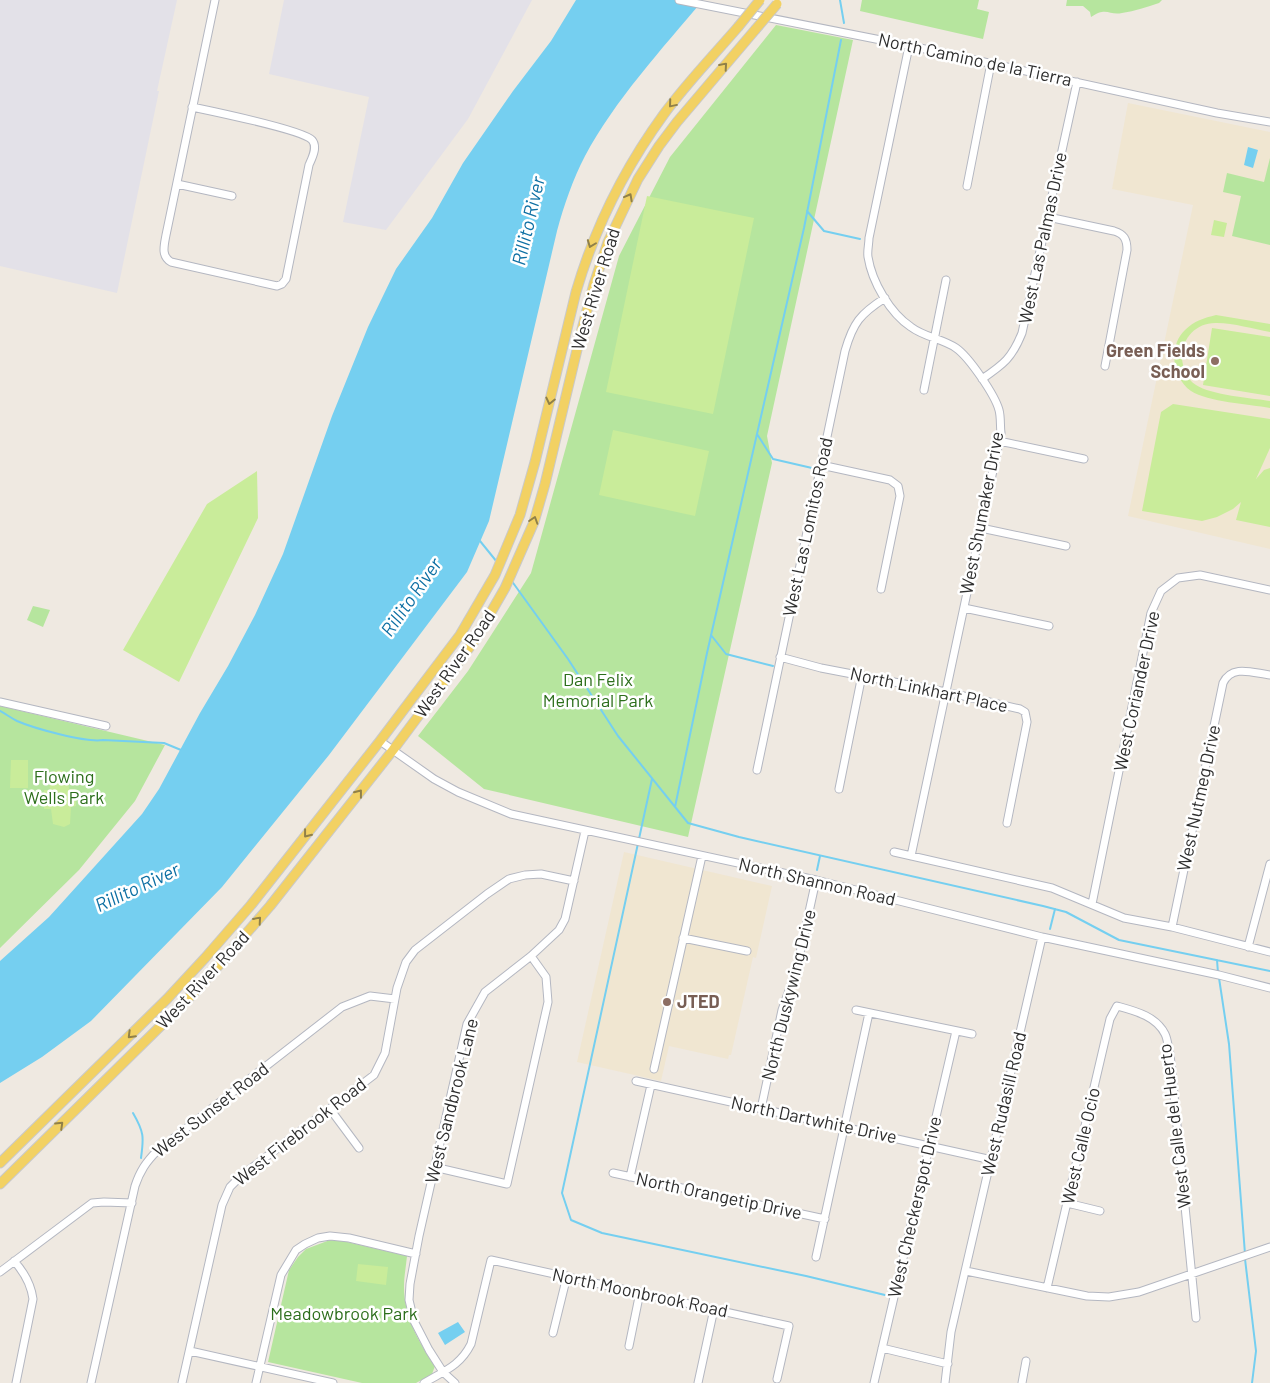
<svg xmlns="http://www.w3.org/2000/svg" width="1270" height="1383" viewBox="0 0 1270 1383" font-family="Barlow,sans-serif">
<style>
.industrial{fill:#e3e1e8}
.education{fill:#f0e6d1}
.green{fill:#b6e59e}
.pitch{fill:#c9ec9a}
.water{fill:#75cff0}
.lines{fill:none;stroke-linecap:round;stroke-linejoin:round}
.stream{stroke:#75cff0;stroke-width:2}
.minor-casing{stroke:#b4b7c1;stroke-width:9}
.major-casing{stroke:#c9c9c9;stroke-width:11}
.minor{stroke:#fff;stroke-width:7}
.major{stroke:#f2d163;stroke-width:9}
.major-bridge-casing{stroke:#c9c9c9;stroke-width:11;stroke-linecap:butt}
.major-bridge{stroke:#f2d163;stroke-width:9}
.oneway{stroke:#908048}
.education-dot{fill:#8d6e63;stroke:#fff;stroke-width:2}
.labels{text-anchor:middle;stroke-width:5;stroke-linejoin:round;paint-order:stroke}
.street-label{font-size:18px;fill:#2e2e2e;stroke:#fff}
.education-label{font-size:18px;font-weight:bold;fill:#785e54;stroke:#fff;text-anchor:end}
.park-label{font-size:18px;fill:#2c6e1b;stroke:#fff}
.water-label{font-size:19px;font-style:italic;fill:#0d6fa3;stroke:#fff}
</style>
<rect width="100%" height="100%" fill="#efe9e1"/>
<path class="industrial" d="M0,0H177L157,91H159L117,293L0,266Z
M284,0H532L468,119L386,230L343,222L369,97L269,74Z"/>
<path class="education" d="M1128,103L1270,132V549L1128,516L1193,205L1112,189Z
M624,852L772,886L756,958L753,957L731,1055H729L728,1059L669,1046L661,1081L577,1062Z"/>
<path class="green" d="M862,0H979L977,9L989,12L983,39L860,11Z
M1067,0H1162L1159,3C1147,7 1135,11 1122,13C1109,16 1107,6 1091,17L1090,12L1083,6H1066Z
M776,25L853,40L767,436L772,463L688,837L484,789L418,736L468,671L531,573L619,256L670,157Z
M1270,158V245L1232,236L1241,196L1223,192L1227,173L1264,182Z
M33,606L50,610L43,627L27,620Z
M0,706L165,745L135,801L79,870L0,948Z
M330,1240L343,1241L407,1256C406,1266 404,1277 404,1287C404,1316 419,1343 435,1366L432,1374L416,1383H362L268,1362L289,1270L298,1257L306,1249Z"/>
<path class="pitch" d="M647,196L754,218L713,414L606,392Z
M1214,220L1227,223L1224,237L1211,235Z
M1216,315L1270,324V332C1253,329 1234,323 1217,323C1197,322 1181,338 1182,359C1183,368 1187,380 1196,385C1211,395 1251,398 1270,401V408C1249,404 1208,402 1191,391C1172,378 1168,346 1185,330C1194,321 1204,318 1216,315Z
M1212,328L1270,337V396L1203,385Z
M1173,404L1270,419V448L1256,479L1264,470L1270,468V527L1236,520L1241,502L1233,509L1217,517L1202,521L1142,511L1161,412Z
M613,430L709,451L695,516L599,495Z
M257,471L258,518L179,682L123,650L207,504Z
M11,760H28V788H10Z
M61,770L68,774L69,789H75L76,806L71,807L70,824L64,827L53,824L51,809H44V790H50L49,776L54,771Z
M358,1264L388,1267L386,1285L356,1281Z"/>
<path class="water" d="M576,0H703C662,49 615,100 585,156C573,179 564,205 557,231L489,521L467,572L329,755L222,887L91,1021L42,1057L0,1083V961L49,917L142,814L159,789L200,713L228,666L255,615L283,554L332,416L368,327L396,269L432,218L463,163L513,91L551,41Z
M1248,147L1258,150L1253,168L1244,165Z
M458,1322L465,1332L445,1345L438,1333Z"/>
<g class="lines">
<path class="stream" d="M840,0L844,23
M807,211L824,231L860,239
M757,434L773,459L812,468
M480,541L497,562
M511,580L568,659L618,736L688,823L739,837L1043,906L1066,912L1119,940L1270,971
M711,635L726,654L773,666
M0,711C6,714 11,718 17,721C33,728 86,743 103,740L164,743L181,750
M652,779L562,1193L571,1220L602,1233L806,1276L885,1295
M675,807L707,653L804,228L841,40
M817,870L820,856
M1050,929L1055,909
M1217,960L1218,973
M1219,978L1229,1044L1245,1254
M133,1113C144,1132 144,1137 141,1158
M1245,1259L1256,1351L1252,1383"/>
<defs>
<path id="minor" d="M679,0L911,46L1217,113L1270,122
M909,46L869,238C869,244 867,251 868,257C872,282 890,313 911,327C924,337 943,339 956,348C969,357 995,395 999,410C1001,417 1000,426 1001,433L911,856
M192,107C211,111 303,130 312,140C318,147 312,158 309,165L286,279L282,284L277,286L171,262C161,256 164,246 166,235L215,0
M177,184L232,196
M967,186L991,63
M1048,217L1114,231C1124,234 1127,239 1127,250L1105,366
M982,379C1004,364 1012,358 1022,333L1077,82
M924,390L946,280
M999,441L1084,459
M821,465L890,480L898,486L900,496L881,589
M981,528L1066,546
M964,608L1049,626
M780,657L821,668L946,692L1020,709L1025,712L1027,722L1007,823
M0,702L106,726
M380,741L434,779L458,792L511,814L816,880L1042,937L1219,975L1270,988
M757,770L845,351C853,323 860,314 885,298
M839,789L862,675
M894,852L1052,888L1124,918L1172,927L1270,952
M1092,904L1151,613L1161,591L1178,578L1200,575L1270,590
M1172,927L1223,683C1232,664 1253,673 1270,675
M683,938L747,951
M1248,947L1270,864
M856,1010L972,1034
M654,1069L702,856
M636,1081L992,1160
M330,1109L359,1148
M761,1109L782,1010L796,971L816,880
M434,1167L507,1184L548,1002L546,977L531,956
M613,1173L825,1219
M630,1177L651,1085
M1067,1203L1100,1211
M816,1257L869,1013
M14,1261C24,1272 31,1284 33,1299L16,1383
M966,1271L1087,1296L1109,1297L1139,1292L1270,1247
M0,1272L92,1203L104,1202L132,1203
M1047,1288L1110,1019L1117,1006C1135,1011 1156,1016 1165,1034C1168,1040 1168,1048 1170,1054L1196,1318
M553,1333L567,1276
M629,1346L640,1292
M882,1348L948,1364
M190,1351L333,1383
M91,1383L135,1186C140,1171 146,1162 157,1151L342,1007L370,996L395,999
M182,1383L222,1205L230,1187L241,1176L374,1075L385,1053L397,988L406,962L415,950L487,894L509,879L525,875L541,874L574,881
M256,1383L281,1275L296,1250L305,1244L318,1238L330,1236L349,1238L416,1254
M424,1383C444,1371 460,1366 471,1344L491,1260L789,1326L777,1379
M455,1383L443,1372L429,1350L414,1321L409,1300L410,1284L419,1236L467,1024L485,992L531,956L559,930L565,919L585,831
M698,1383L714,1309
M874,1383L956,1031
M945,1383L951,1332L1042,937
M1022,1383L1026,1361"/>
<path id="major" d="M0,1163L167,999L205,958L251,905L380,741L460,635L495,575L520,515L535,462L576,292C595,227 624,169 664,114C686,84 713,56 738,27
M0,1184L185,1002L219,965L270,906L393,750L475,640L505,588L534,522L545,484L581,333L594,284L608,242L638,179L659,146L677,122L755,30"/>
</defs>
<use href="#minor" class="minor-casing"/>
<use href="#major" class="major-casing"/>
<use href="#minor" class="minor"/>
<use href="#major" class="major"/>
<defs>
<path id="major-bridge" d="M738,27L760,0
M755,30L777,4"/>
</defs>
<use href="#major-bridge" class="major-bridge-casing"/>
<use href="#major-bridge" class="major-bridge"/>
</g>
<defs><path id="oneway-chevron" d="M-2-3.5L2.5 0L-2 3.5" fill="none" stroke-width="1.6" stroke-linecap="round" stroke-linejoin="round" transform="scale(1.25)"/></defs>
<g class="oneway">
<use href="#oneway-chevron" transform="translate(724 66) rotate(-49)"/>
<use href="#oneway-chevron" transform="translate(672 104) rotate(130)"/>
<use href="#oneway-chevron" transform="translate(629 197) rotate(-62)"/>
<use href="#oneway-chevron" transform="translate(591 244) rotate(111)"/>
<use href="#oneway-chevron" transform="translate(550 401) rotate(103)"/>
<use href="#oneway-chevron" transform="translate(534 520) rotate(-72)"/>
<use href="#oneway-chevron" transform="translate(359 793) rotate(-52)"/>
<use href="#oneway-chevron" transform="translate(307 834) rotate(128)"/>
<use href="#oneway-chevron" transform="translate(258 920) rotate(-49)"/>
<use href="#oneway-chevron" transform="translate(131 1035) rotate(135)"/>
<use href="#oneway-chevron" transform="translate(60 1125) rotate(-44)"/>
</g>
<g class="education-dot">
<circle cx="1215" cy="361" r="5"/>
<circle cx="667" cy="1002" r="5"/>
</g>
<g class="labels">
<g class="street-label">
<text transform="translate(975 60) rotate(12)" y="6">North Camino de la Tierra</text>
<text transform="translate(1043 238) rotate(-78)" y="6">West Las Palmas Drive</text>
<text transform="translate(596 289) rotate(-73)" y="6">West River Road</text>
<text transform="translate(982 513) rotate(-79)" y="6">West Shumaker Drive</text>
<text transform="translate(808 527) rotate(-78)" y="6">West Las Lomitos Road</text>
<text transform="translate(455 664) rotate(-55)" y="6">West River Road</text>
<text transform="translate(929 690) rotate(12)" y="6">North Linkhart Place</text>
<text transform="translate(1137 691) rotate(-78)" y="6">West Coriander Drive</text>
<text transform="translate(1199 798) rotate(-78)" y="6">West Nutmeg Drive</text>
<text transform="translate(817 882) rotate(13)" y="6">North Shannon Road</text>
<text transform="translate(203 980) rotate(-47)" y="6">West River Road</text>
<text transform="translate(789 995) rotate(-76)" y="6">North Duskywing Drive</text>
<text transform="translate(452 1101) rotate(-76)" y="6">West Sandbrook Lane</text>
<text transform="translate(1004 1104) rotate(-77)" y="6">West Rudasill Road</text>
<text transform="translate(211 1110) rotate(-38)" y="6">West Sunset Road</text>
<text transform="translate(814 1120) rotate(12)" y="6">North Dartwhite Drive</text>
<text transform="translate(1175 1126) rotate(-97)" y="6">West Calle del Huerto</text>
<text transform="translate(300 1132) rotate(-38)" y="6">West Firebrook Road</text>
<text transform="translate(1081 1146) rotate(-77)" y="6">West Calle Ocio</text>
<text transform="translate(719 1196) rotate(12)" y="6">North Orangetip Drive</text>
<text transform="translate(915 1207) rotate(-77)" y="6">West Checkerspot Drive</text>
<text transform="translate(640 1293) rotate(12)" y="6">North Moonbrook Road</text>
</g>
<g class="education-label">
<text x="1205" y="357">Green Fields<tspan x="1205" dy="21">School</tspan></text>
<text x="677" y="1008" text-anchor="start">JTED</text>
</g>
<g class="park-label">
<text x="598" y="686">Dan Felix<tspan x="598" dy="21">Memorial Park</tspan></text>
<text x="64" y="783">Flowing<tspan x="64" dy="21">Wells Park</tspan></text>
<text x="344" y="1320">Meadowbrook Park</text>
</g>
<g class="water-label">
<text transform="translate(528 221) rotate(-77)" y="7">Rillito River</text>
<text transform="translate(411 597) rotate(-55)" y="7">Rillito River</text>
<text transform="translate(137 887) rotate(-25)" y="7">Rillito River</text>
</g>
</g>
</svg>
